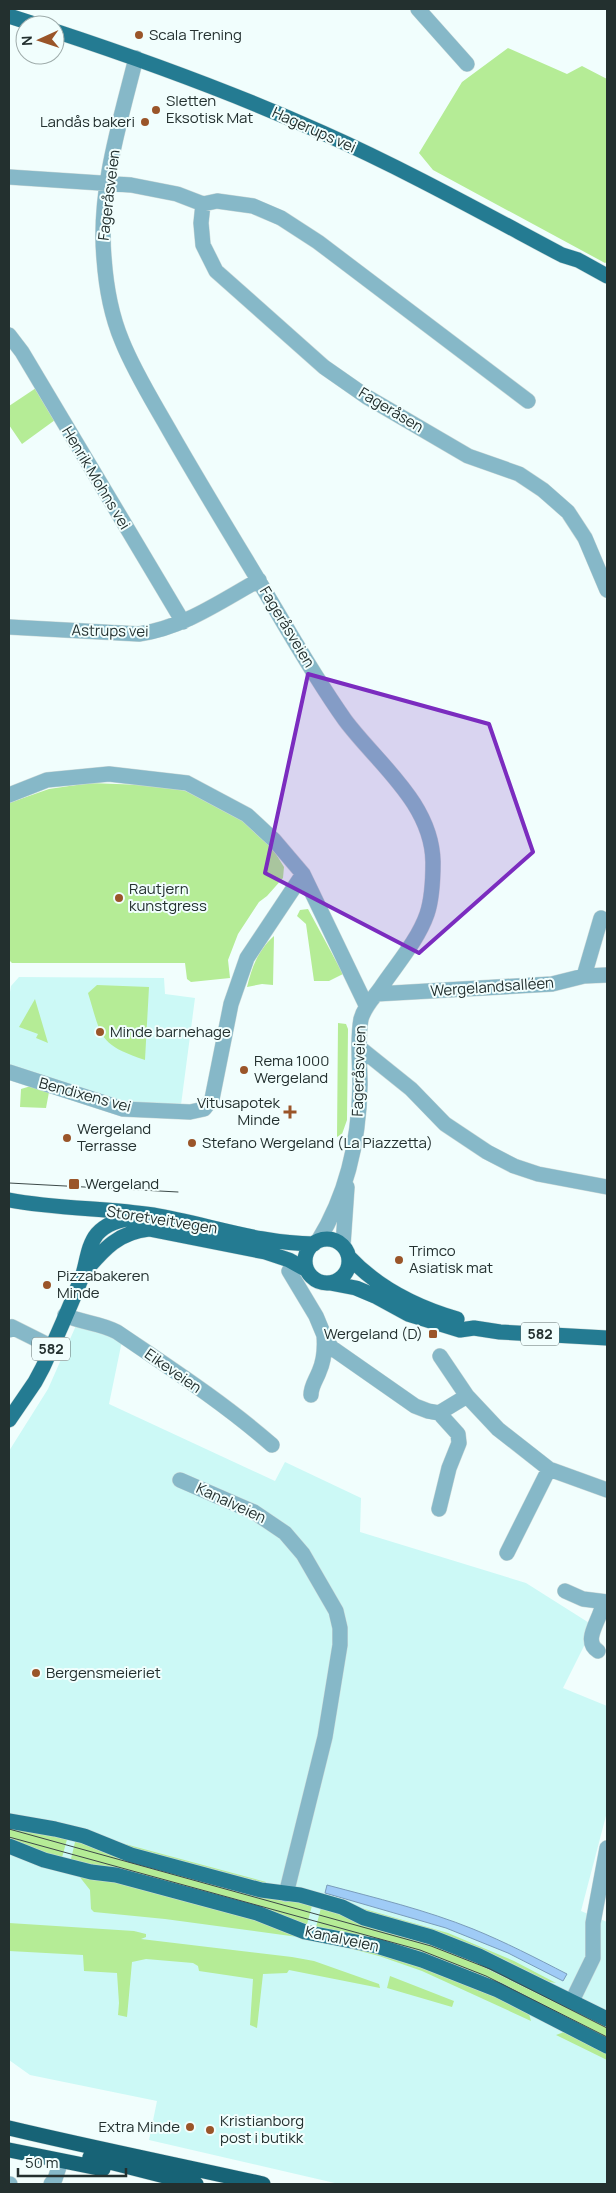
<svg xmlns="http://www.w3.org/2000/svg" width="616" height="2193" viewBox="0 0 616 2193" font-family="Manrope,sans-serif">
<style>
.built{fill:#ccf9f6}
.green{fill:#b5ec96}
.water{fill:#9fcbf6;stroke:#7a9cba}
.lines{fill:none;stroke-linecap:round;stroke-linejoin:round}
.minor-casing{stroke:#ccd9d8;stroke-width:16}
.major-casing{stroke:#ccd9d8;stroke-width:16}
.highway-casing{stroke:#ccd9d8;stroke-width:16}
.minor{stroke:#86b8c8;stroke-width:15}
.major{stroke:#247b92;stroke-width:15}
.highway{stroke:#176376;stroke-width:15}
.tram{stroke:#3d4a49;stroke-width:1}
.marked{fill:#7b2cbf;fill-opacity:0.2;stroke:#7b2cbf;stroke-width:4;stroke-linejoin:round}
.poi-dot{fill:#9a5529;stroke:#f1fefd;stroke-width:2}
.labels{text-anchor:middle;stroke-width:4;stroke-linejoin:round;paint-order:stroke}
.shield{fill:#f1fefd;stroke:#616e6d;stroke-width:1}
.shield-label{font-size:14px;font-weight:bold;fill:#23302f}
.poi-label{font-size:15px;fill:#23302f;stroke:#f1fefd;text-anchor:start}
.street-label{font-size:15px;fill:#23302f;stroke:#f1fefd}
</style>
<rect width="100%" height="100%" fill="#f1fefd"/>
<path class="built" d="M19,977L164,978L165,994L195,998L181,1105L137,1106L9,1065V998L11,986Z
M78,1321L123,1336L109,1404L275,1481L285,1462L361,1498L360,1532L526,1583L594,1626L563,1688L607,1706V1812L581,1911L607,1922V2184H339L149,2140L157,2101L30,2075L9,2060V1451L48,1389Z"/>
<path class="green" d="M508,48L567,74L582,66L607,79V262L605,263L433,170L419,153L462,82Z
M36,388L55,420L22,444L9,425V406Z
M90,783L169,786L205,797L241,817L271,846L284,867L283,878L267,896L259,902L238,934L228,960L230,978L191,982L187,979L185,963H12L9,960V803L49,789Z
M308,909L343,974L329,981H314L306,924L297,916L300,910Z
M274,936L273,985L262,984L247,987C252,967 258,950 274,936Z
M97,985L149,987L145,1060C98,1044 102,1038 88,993Z
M35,999L48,1043L36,1038L38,1034L19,1027Z
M338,1023L346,1024L348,1029L347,1120L342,1134L337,1137Z
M31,1086L49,1092L46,1108L20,1107L21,1089Z
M9,1825L68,1836L61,1861L9,1841Z
M99,1837L266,1882V1883L124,1849Z
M76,1838L313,1902L306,1928L70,1863Z
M79,1876L117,1879L247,1914L298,1937L165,1919L94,1912L91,1909L90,1890Z
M337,1901L448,1933L514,1961L556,1983L544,1981Z
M322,1904L438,1944L607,2023V2041L501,1987L315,1931Z
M9,1923L134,1931L146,1934V1937L141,1939L292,1957L314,1961L379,1984L380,1988L289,1970L287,1973L263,1974L257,2028L250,2025L253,1979L199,1971L198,1966L193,1963L146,1959L132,1962L127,2017L118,2015L119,2003L117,1973L84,1971L83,1955L9,1951Z
M337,1945H358L465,1979L529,2014L531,2021L422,1971L379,1956Z
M390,1976L454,2001L452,2007L387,1988Z
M564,2032L607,2050V2060L556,2035Z"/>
<path class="water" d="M327,1885C376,1898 426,1910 473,1929C505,1942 536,1958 567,1974L563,1981L508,1953L446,1928L325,1893Z"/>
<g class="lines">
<defs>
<path id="minor" d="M418,9L467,64
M136,58C120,122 98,191 104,258C106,286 111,315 122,341C134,371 152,400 168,428C193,472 219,515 245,558C278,612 308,668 345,720C377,763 432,803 433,862C433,878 432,899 427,914C418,940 397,964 382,986C374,998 365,1005 361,1019C357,1040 360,1063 360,1085C359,1140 347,1194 318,1241
M9,177L131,185L177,194L203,204L217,201L253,206L281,218L318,242L528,401
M203,204L201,223L203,245L216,271L324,367L367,397L468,456L519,474L543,490L568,512L585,538L607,590
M9,335L22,352L183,622
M9,627L139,634C183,628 221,601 259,580
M9,795L47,780L109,774L187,783L247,815L274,840L303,874L366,1005
M584,976L601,918
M376,994L552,984L584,976L607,975
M360,1048L411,1089L445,1124L487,1152L514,1166L538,1174L607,1187
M9,1072L123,1109L190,1112L204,1109L212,1099L231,1004L247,958L303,874
M343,1245L347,1187
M289,1271L316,1316L326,1340L332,1348L415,1406L428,1411L439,1413L458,1434L459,1443L449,1468L439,1509
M65,1315C82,1323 101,1323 117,1332C170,1368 224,1403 272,1445
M9,1330L12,1327L52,1347
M440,1356L467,1396L498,1429L549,1469L607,1490
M311,1395C311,1386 316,1380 319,1372C324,1361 325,1347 324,1335
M439,1413L467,1396
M180,1480L254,1512L285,1533L303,1554L336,1611L340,1628V1645L325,1737L286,1894
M507,1553L549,1469
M565,1591L583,1599L607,1602
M598,1651C581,1640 602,1619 603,1602
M572,2001L593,1958V1923L607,1848
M9,2184H10
M51,2184L55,2179L61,2161"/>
<path id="major" d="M9,16L37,25
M55,31C146,61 236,94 323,133C404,169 483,213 562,255L578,260L607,276
M9,1200C57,1209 105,1208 153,1215C206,1224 260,1244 314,1244
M305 1261a22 22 0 1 1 44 0a22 22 0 1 1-44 0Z
M349,1257C378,1288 416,1307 457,1319
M86,1270C104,1249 119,1232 149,1229L265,1252L289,1260L307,1270
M330,1283L356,1288L375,1296L408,1314L460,1330L474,1328L500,1332L607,1338
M9,1420L35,1382L43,1367C57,1336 71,1305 83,1274C87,1261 88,1245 97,1234C107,1223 121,1219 135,1218
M9,1821L55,1829L84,1836L131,1855L261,1890L300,1895L342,1907L364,1918L431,1937L479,1956L607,2019
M9,1846L44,1860L91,1872L116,1875L257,1913L305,1932L377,1946L422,1960L498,1990L607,2046"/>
<path id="highway" d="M9,2128C93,2148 178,2165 263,2184
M9,2150L103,2169
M90,2157L196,2184"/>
</defs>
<use href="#minor" class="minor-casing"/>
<use href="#major" class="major-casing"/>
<use href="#highway" class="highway-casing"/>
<use href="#minor" class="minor"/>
<use href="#major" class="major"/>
<use href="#highway" class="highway"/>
<path class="tram" d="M9,1183L178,1192
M9,1829L431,1946L490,1969L607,2028
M9,1837L420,1950L486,1976L607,2037"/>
</g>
<path class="marked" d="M308,674L489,724L533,852L419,953L265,873Z"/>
<g class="poi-dot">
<circle cx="139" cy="35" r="5"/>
<circle cx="156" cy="110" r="5"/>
<circle cx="145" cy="122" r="5"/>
<circle cx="119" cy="898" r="5"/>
<circle cx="100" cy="1032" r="5"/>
<circle cx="244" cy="1070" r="5"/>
<path d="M287.5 1104.5h5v5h5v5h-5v5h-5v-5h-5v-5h5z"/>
<circle cx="67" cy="1138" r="5"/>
<circle cx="192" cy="1143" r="5"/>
<rect x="68" y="1178" width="12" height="12" rx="2.5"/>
<circle cx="399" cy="1260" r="5"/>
<circle cx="47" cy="1285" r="5"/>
<rect x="428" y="1329" width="10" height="10" rx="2.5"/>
<circle cx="36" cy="1673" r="5"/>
<circle cx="190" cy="2127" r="5"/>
<circle cx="210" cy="2130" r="5"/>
</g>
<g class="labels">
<g class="shield">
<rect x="521" y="1322.5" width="38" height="23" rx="4"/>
<rect x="32" y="1337.5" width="38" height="23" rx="4"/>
</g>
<g class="shield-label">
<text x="540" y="1339">582</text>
<text x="51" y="1354">582</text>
</g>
<g class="poi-label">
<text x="149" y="40">Scala Trening</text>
<text x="166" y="106">Sletten<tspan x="166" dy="17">Eksotisk Mat</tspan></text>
<text x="135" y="127" text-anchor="end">Landås bakeri</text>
<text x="129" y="894">Rautjern<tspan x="129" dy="17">kunstgress</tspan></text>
<text x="110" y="1037">Minde barnehage</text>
<text x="254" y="1066">Rema 1000<tspan x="254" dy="17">Wergeland</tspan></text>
<text x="280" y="1108" text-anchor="end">Vitusapotek<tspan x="280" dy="17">Minde</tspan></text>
<text x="77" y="1134">Wergeland<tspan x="77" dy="17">Terrasse</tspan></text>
<text x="202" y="1148">Stefano Wergeland (La Piazzetta)</text>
<text x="85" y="1189">Wergeland</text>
<text x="409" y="1256">Trimco<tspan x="409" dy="17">Asiatisk mat</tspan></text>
<text x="57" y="1281">Pizzabakeren<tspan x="57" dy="17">Minde</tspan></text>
<text x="423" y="1339" text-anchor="end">Wergeland (D)</text>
<text x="46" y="1678">Bergensmeieriet</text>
<text x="220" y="2126">Kristianborg<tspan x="220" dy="17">post i butikk</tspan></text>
<text x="180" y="2132" text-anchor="end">Extra Minde</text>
</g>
<g class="street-label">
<text transform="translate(314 130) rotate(24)" y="5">Hagerups vei</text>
<text transform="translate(109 195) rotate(-83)" y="5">Fageråsveien</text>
<text transform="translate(391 410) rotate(31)" y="5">Fageråsen</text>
<text transform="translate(96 478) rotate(59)" y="5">Henrik Mohns vei</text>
<text transform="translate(287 627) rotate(59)" y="5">Fageråsveien</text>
<text transform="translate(110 631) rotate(1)" y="5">Astrups vei</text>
<text transform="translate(492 987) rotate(-4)" y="5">Wergelandsalléen</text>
<text transform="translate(359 1071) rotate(-88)" y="5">Fageråsveien</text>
<text transform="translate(85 1095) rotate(15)" y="5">Bendixens vei</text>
<text transform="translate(162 1220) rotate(9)" y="5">Storetveitvegen</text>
<text transform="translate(173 1371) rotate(35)" y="5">Eikeveien</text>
<text transform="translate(231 1503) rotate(25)" y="5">Kanalveien</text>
<text transform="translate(342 1939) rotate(12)" y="5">Kanalveien</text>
</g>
</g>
<rect width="616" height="2193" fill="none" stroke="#23302f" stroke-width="20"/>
<g transform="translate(40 40) rotate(267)"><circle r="24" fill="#f1fefd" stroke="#9facab"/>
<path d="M0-4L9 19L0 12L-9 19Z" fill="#9a5529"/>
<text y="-8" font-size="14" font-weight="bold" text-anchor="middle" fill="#23302f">N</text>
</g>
<path d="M18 2168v8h108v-8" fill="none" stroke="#23302f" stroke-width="2.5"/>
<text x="25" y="2168" font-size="15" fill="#23302f" stroke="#f1fefd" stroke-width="4" paint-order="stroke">50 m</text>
</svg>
